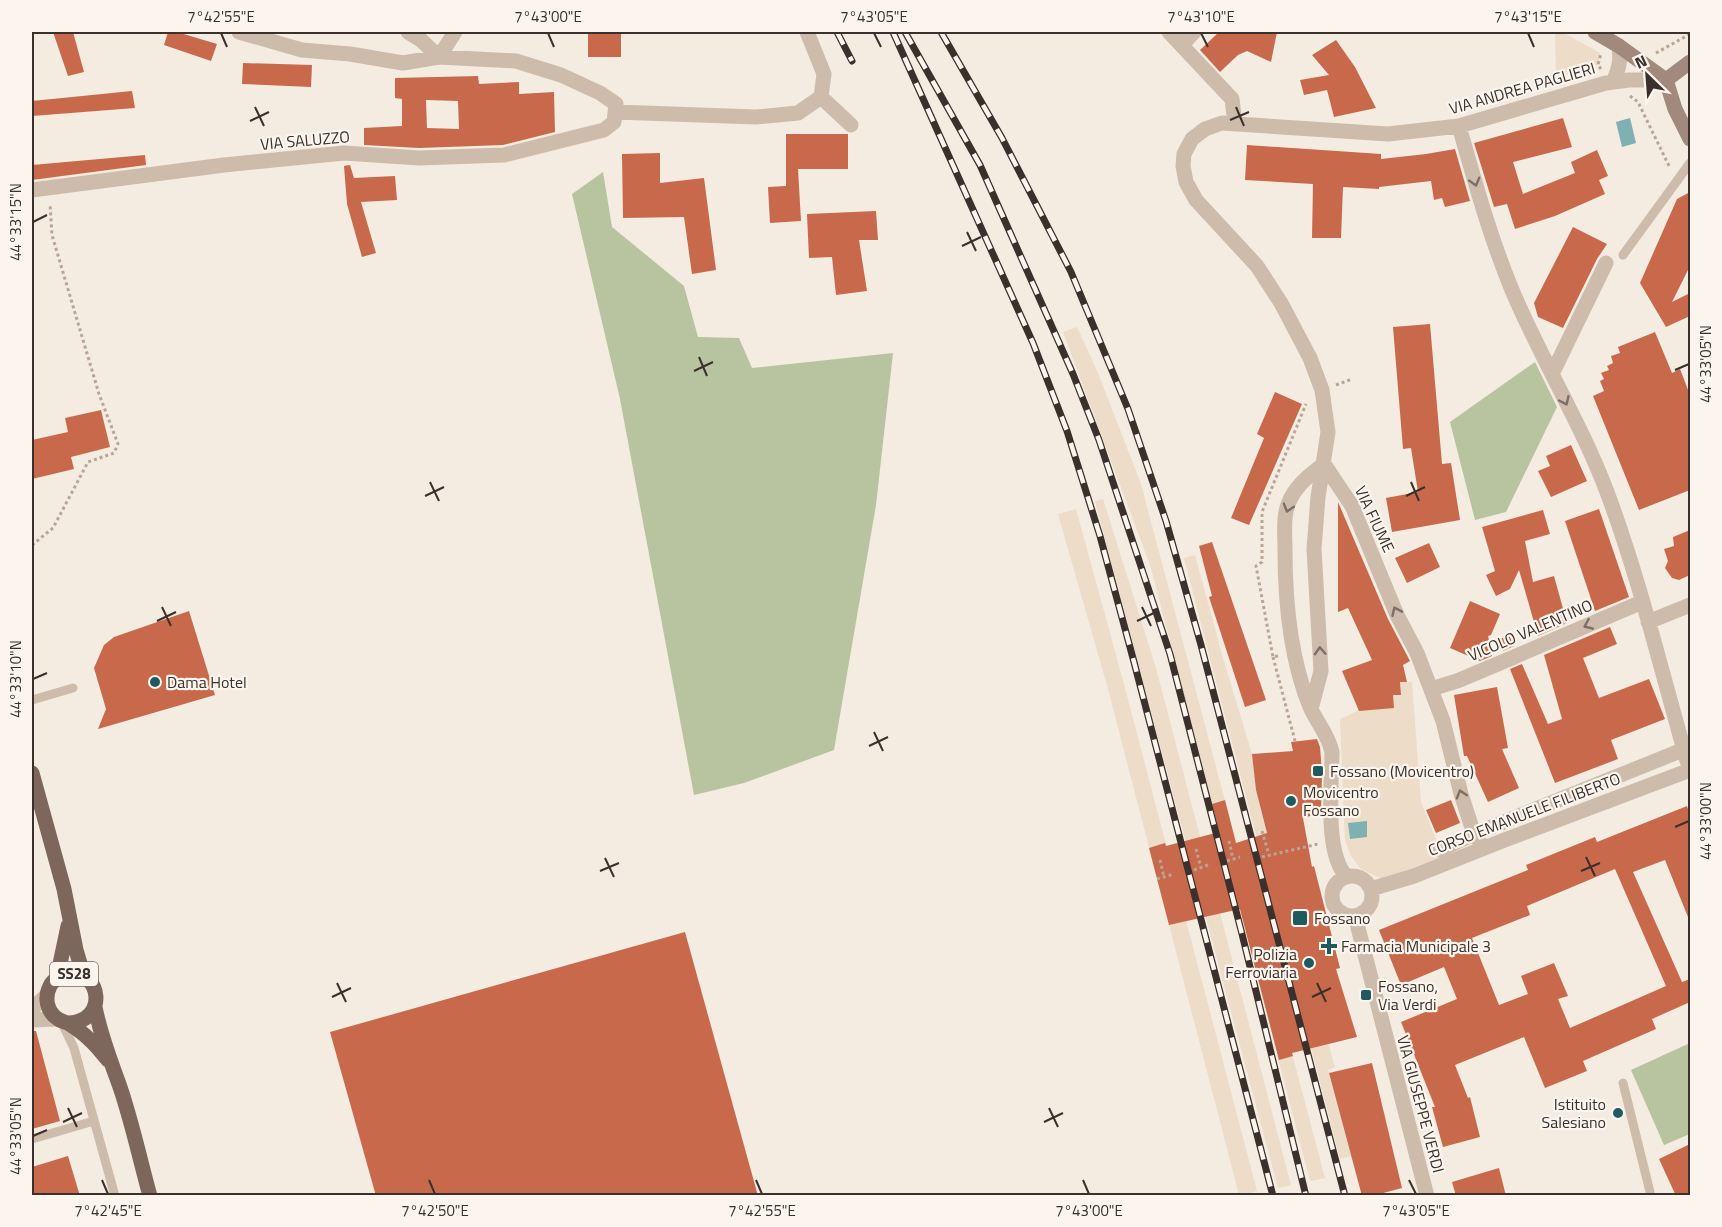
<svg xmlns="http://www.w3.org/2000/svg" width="1722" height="1227" viewBox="0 0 1722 1227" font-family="'Titillium Web',sans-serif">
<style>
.green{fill:#b8c4a0}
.plaza{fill:#ecdcc8}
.water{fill:#7fb0b2}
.building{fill:#c8694b;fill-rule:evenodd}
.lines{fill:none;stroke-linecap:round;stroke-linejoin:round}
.path{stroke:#b9a596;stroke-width:3;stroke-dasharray:3 3;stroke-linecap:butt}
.lane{stroke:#cdbbac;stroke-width:9}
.street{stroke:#cdbbac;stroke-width:15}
.secondary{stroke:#a18a7d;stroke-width:15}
.primary{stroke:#7d675c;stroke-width:15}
.rail-casing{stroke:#3b302b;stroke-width:7}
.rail{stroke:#fbf5ee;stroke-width:4.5;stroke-dasharray:14;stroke-linecap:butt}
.oneway{stroke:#7d6f65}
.ticks{fill:none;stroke:#3b302b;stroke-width:2}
.poi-dot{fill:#1f5a5e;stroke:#fbf5ee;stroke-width:2}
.labels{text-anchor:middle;stroke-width:4.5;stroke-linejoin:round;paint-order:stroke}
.shield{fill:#fbf5ee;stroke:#756b66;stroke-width:1.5}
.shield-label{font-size:15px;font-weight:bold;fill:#3b302b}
.street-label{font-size:16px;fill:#3b302b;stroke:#fbf5ee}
.poi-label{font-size:16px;fill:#3b302b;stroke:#fbf5ee;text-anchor:start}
.neatline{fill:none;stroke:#3b302b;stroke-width:2}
.ticks-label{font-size:15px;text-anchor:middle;fill:#3b302b}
</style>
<rect width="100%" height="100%" fill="#f4ebe1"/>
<path class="green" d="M603,172L612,227L684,286L698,337L739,338L752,368L893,353L876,505L834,750L744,783L694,795L620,399L572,194Z
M1535,362L1557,407L1506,512L1475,520L1450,422Z
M1690,1043V1134L1664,1145L1631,1070Z"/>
<path class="plaza" d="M1555,32H1562L1600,53L1598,65L1556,78Z
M1077,327L1098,373L1141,484L1325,1178L1310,1181L1151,568L1063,332Z
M1103,499L1156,668L1291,1185L1278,1188L1095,501Z
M1076,509L1125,688L1257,1191L1246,1195H1239L1108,689L1058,514Z
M1195,555L1223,658L1252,754L1256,790L1262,815L1335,1067L1328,1070L1351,1156L1340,1159L1184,558Z
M1400,682H1412L1421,802L1443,857L1391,878H1380L1361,869L1351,856L1345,840L1340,719L1393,695L1401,694Z"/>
<path class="water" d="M1630,118L1636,143L1622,147L1616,122Z
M1367,821V837L1350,839L1348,823Z"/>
<path class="building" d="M53,32H73L84,72L68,76Z
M168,32H177L217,44L211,61L164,45Z
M588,32H621V57H588Z
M1219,32H1277L1271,62L1247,51L1238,55L1220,72L1200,50Z
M1336,40L1355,67L1376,108L1334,117L1327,90L1304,95L1300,80L1329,75L1312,55Z
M243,63L312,65L311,87L242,84Z
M478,76L479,84L519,82V94L554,92L555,132L503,145L419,148L364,145V128L402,126V99L395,98V78ZM426,100L458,101L459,129L427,128Z
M132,91L135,108L32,116V101Z
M1563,118L1572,147L1513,162L1523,194L1575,173L1571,162L1597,150L1608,176L1599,180L1605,194L1555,216L1515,229L1507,204L1494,207L1474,143Z
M786,134H848V169H798L801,221L770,223L768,187L786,186Z
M1247,145L1381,154V159L1426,154L1455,149L1470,201L1445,207L1442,198L1434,200L1431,181L1379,187V189L1343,187L1341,238H1312L1313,184L1245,180Z
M660,153V183L704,178L716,270L692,274L684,217L623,218L622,154Z
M145,155L146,165L32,180V165Z
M350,165L354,178L395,176L397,200L361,202L376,253L362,257L347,204L344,166Z
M1690,192V266L1672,302L1690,293V316L1666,327L1640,283L1677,199Z
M876,211L878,240H859L867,291L836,295L832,257L809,258L807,214Z
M1573,227L1607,244L1597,259L1563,328L1538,317L1534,303Z
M1430,324L1442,464L1451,463L1460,520L1392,532L1386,498L1418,492L1411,448L1403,449L1393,327Z
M1655,332L1672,373L1680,369L1690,395V490L1639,510L1593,396L1604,391L1600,381L1604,379L1601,373L1609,370L1607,366L1613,363L1611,356L1620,353L1618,347Z
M1275,392L1302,404L1249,525L1231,518L1264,438L1257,434Z
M101,410L110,447L71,457L74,469L32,479V440L68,432L65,418Z
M1571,445L1587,481L1551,497L1538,471L1550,466L1546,456Z
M1338,502L1388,619L1410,661L1403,665L1407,682H1400L1401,695H1393L1394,708L1359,711L1342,671L1372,660L1348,608L1338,612Z
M1599,509L1629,597L1595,611L1565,521Z
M1543,510L1550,534L1525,541L1533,582L1554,576L1567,623L1538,636L1519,570L1510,589L1496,596L1486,575L1495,571L1482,527Z
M1690,530V575L1679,580L1672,578L1665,568L1668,561L1664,549L1674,546L1673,537Z
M1212,542L1266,700L1245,707L1209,597L1212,596L1199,546Z
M1429,543L1440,567L1407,583L1395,558Z
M1470,601L1500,614L1491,635L1488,636L1489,640L1487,646L1490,645L1492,656L1480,661L1450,648Z
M189,611L215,695L98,729L106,709L94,668L104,645L114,637Z
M1610,627L1617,644L1583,658L1599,698L1649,679L1665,719L1611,740L1618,759L1555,783L1510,669L1522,664L1548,724L1562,719L1544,655Z
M1509,635L1514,646L1503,651L1498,640Z
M1497,687L1508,748L1502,749L1519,788L1488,802L1467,756H1464L1454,695Z
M1317,739L1320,747L1322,773L1321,813L1303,818L1312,867L1314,866L1340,968L1336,969L1357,1037L1292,1053L1293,1056L1279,1060L1240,909L1169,925L1149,848L1165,843L1166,846L1219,832L1212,804L1225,800L1236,843L1267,833L1256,790L1252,754L1293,751L1291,742Z
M1451,800L1460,823L1436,833L1426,810Z
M1687,806L1690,815V922L1665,860L1633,872L1682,982L1690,979V1002L1652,1019L1656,1029L1583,1061L1587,1071L1545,1088L1524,1037L1455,1065L1468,1098L1470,1097L1480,1137L1443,1147L1432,1107H1435L1401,1022L1457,999L1444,967L1401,985L1379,930L1528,870L1526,865L1595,837L1597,842ZM1615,869L1666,986L1570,1028L1558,999L1568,996L1554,963L1521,976L1528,994L1499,1005L1472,938L1530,915L1527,906Z
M685,932L758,1196H376L330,1032Z
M32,1031H36L60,1121L32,1129Z
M1372,1063L1402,1188L1372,1196H1362L1329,1073Z
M1690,1144V1196H1676L1659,1159Z
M68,1156L80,1196H32V1167Z
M1499,1168L1506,1196H1456L1452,1182Z"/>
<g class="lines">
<path class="path" d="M1656,53L1690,34
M1601,69L1598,65L1601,53
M1630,96L1638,102L1670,168
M1336,385L1352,379
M32,545L53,528L88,462L114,453L118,444L99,394L52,235L50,204
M1278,656L1273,657L1256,566L1262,562V512L1306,404
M1273,657L1295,741
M1262,831L1269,855
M1229,841L1233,859
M1196,849L1201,868
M1262,857L1318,844
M1160,860L1164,877
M1227,861L1240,857
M1194,870L1208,865
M1157,879L1174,874"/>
<path class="lane" d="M1623,255L1690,163
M32,700L73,688
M61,1021L74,1048L115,1196
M1623,1083L1651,1196
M32,1139L94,1121"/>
<path class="street" d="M408,32L421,40L439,57L455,32
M1169,32L1232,99L1235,124
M1182,45L1194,32
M1613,82C1619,69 1621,60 1619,46
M821,97L851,125
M615,112L756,117L798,113L821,97L824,74L807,32
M1459,126C1475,182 1490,237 1512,290C1541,359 1581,423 1607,492C1641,583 1663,678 1690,771
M32,190L224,165L344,153L419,158L504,155L604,130L614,122L616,104L600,93L561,75L516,61L439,57L403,63L350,54L302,50L239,32
M1552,374L1606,263
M1324,464C1312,473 1299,483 1292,496C1282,512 1285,532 1285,550C1285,602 1290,658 1310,707C1317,723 1328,734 1332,752C1332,785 1324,854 1347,877
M1324,464L1352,506L1397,615L1417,653L1443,721L1461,794L1474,834L1484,848
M1648,622L1690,605
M1431,689L1457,681L1500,663L1642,602
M1311,709L1321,671L1314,549L1318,497L1328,432L1322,390L1310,358L1281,303L1257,266L1196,200L1186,182L1183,166L1184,154L1192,139L1205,129L1222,123L1388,134L1459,126L1606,83L1629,80H1666
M1440,850L1474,834L1690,747
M1332 896a20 20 0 1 1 40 0a20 20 0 1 1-40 0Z
M1371,889L1414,876L1502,841L1690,770
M1355,916L1427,1196
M32,1009L47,995
M32,1020L57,1019"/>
<path class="secondary" d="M1595,32L1619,46L1666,80
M1666,80L1675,109L1690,139
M1666,80L1690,62"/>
<path class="primary" d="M32,773L64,889L76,950L84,977
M57,978L68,926
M95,1007C101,1037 110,1059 120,1087C132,1122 140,1160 150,1196
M69,1023C108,1021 102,970 68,974C61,975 53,980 50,986C44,998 47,1012 58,1019C62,1022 67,1022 71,1025C77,1029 84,1034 89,1039C96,1045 102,1053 108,1060"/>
<defs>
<path id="rail" d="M837,32L852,61
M893,32L1033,343L1067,431L1100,536L1134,662L1273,1196
M905,32L980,165L1073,374L1099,440L1170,654L1242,934L1306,1196
M941,32L1002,138L1071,272L1128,409L1166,521L1201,645L1345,1196"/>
</defs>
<use href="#rail" class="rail-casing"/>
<use href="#rail" class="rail"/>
</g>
<defs><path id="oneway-chevron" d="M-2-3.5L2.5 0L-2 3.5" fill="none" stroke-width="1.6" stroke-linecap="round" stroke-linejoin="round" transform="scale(1.5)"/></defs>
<g class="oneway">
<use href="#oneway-chevron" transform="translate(1475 182) rotate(74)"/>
<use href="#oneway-chevron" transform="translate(1565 401) rotate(65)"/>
<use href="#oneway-chevron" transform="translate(1288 508) rotate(107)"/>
<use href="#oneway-chevron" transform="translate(1396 611) rotate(-114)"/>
<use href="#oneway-chevron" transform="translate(1588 625) rotate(157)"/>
<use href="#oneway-chevron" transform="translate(1320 651) rotate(-93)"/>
<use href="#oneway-chevron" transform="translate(1461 794) rotate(-107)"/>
</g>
<path class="ticks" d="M221,33L227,47M548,33L554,47M874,33L881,47M1201,33L1208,47M1528,33L1534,47M255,107L264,126M1236,107L1244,126M1230,120L1249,112M250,121L269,112M33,222L47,215M967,232L976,251M962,246L981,237M699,357L707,376M1675,370L1689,364M694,371L713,362M430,482L439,501M1411,482L1419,501M425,496L444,487M1406,496L1425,487M162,607L171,626M1142,607L1151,626M157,621L176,612M1137,621L1156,612M33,679L47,673M874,732L883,751M869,746L888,737M1675,827L1689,821M1586,857L1595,876M605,858L614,877M600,871L619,863M1581,871L1600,863M337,983L346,1002M1317,983L1326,1002M332,997L351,988M1312,997L1331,988M68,1108L77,1127M1049,1108L1058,1127M63,1122L82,1113M1044,1122L1063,1113M33,1136L47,1130M102,1180L108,1194M429,1180L435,1194M756,1180L762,1194M1083,1180L1089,1194M1409,1180L1416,1194"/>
<g class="poi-dot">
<circle cx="155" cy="682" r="6"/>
<rect x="1312" y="765" width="12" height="12" rx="3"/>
<circle cx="1291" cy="801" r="6"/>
<rect x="1292" y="910" width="16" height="16" rx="3"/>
<path d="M1326 937h6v6h6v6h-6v6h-6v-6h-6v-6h6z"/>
<circle cx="1309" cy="963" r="6"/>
<rect x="1360" y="989" width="12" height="12" rx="3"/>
<circle cx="1618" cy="1113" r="6"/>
</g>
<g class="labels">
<rect class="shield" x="50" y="962" width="48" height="24" rx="4.5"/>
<g class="shield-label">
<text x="74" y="979">SS28</text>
</g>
<g class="street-label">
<text transform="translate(1522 88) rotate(-16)" y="6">VIA ANDREA PAGLIERI</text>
<text transform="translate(305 140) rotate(-5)" y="6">VIA SALUZZO</text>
<text transform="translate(1375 519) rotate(65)" y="6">VIA FIUME</text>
<text transform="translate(1530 630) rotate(-23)" y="6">VICOLO VALENTINO</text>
<text transform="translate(1524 814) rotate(-21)" y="6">CORSO EMANUELE FILIBERTO</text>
<text transform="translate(1421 1104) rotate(75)" y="6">VIA GIUSEPPE VERDI</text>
</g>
<g class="poi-label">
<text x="167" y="688">Dama Hotel</text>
<text x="1330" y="777">Fossano (Movicentro)</text>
<text x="1303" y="798">Movicentro<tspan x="1303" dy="18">Fossano</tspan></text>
<text x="1314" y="924">Fossano</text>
<text x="1341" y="952">Farmacia Municipale 3</text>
<text x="1297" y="960" text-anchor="end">Polizia<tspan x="1297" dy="18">Ferroviaria</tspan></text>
<text x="1378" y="992">Fossano,<tspan x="1378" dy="18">Via Verdi</tspan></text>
<text x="1606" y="1110" text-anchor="end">Istituito<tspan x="1606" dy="18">Salesiano</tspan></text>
</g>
</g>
<rect width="1722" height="1227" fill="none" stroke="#fbf5ee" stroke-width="66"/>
<g transform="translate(1647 75) rotate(335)" stroke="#fbf5ee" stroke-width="4.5" paint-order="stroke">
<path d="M0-4.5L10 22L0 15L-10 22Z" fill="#3b302b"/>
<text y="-9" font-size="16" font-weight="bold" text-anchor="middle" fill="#3b302b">N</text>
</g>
<rect x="33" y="33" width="1656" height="1161" class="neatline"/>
<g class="ticks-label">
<text x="221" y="22">7°42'55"E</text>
<text x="548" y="22">7°43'00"E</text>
<text x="874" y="22">7°43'05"E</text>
<text x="1201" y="22">7°43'10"E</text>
<text x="1528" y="22">7°43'15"E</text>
<text transform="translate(16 222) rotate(-90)" y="5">44°33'15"N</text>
<text transform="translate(1706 364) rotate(-90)" y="5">44°33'05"N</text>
<text transform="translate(16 679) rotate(-90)" y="5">44°33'10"N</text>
<text transform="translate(1706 821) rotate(-90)" y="5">44°33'00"N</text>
<text transform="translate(16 1136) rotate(-90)" y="5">44°33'05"N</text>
<text x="108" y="1216">7°42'45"E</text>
<text x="435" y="1216">7°42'50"E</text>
<text x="762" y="1216">7°42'55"E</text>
<text x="1089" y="1216">7°43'00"E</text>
<text x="1416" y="1216">7°43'05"E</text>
</g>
</svg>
